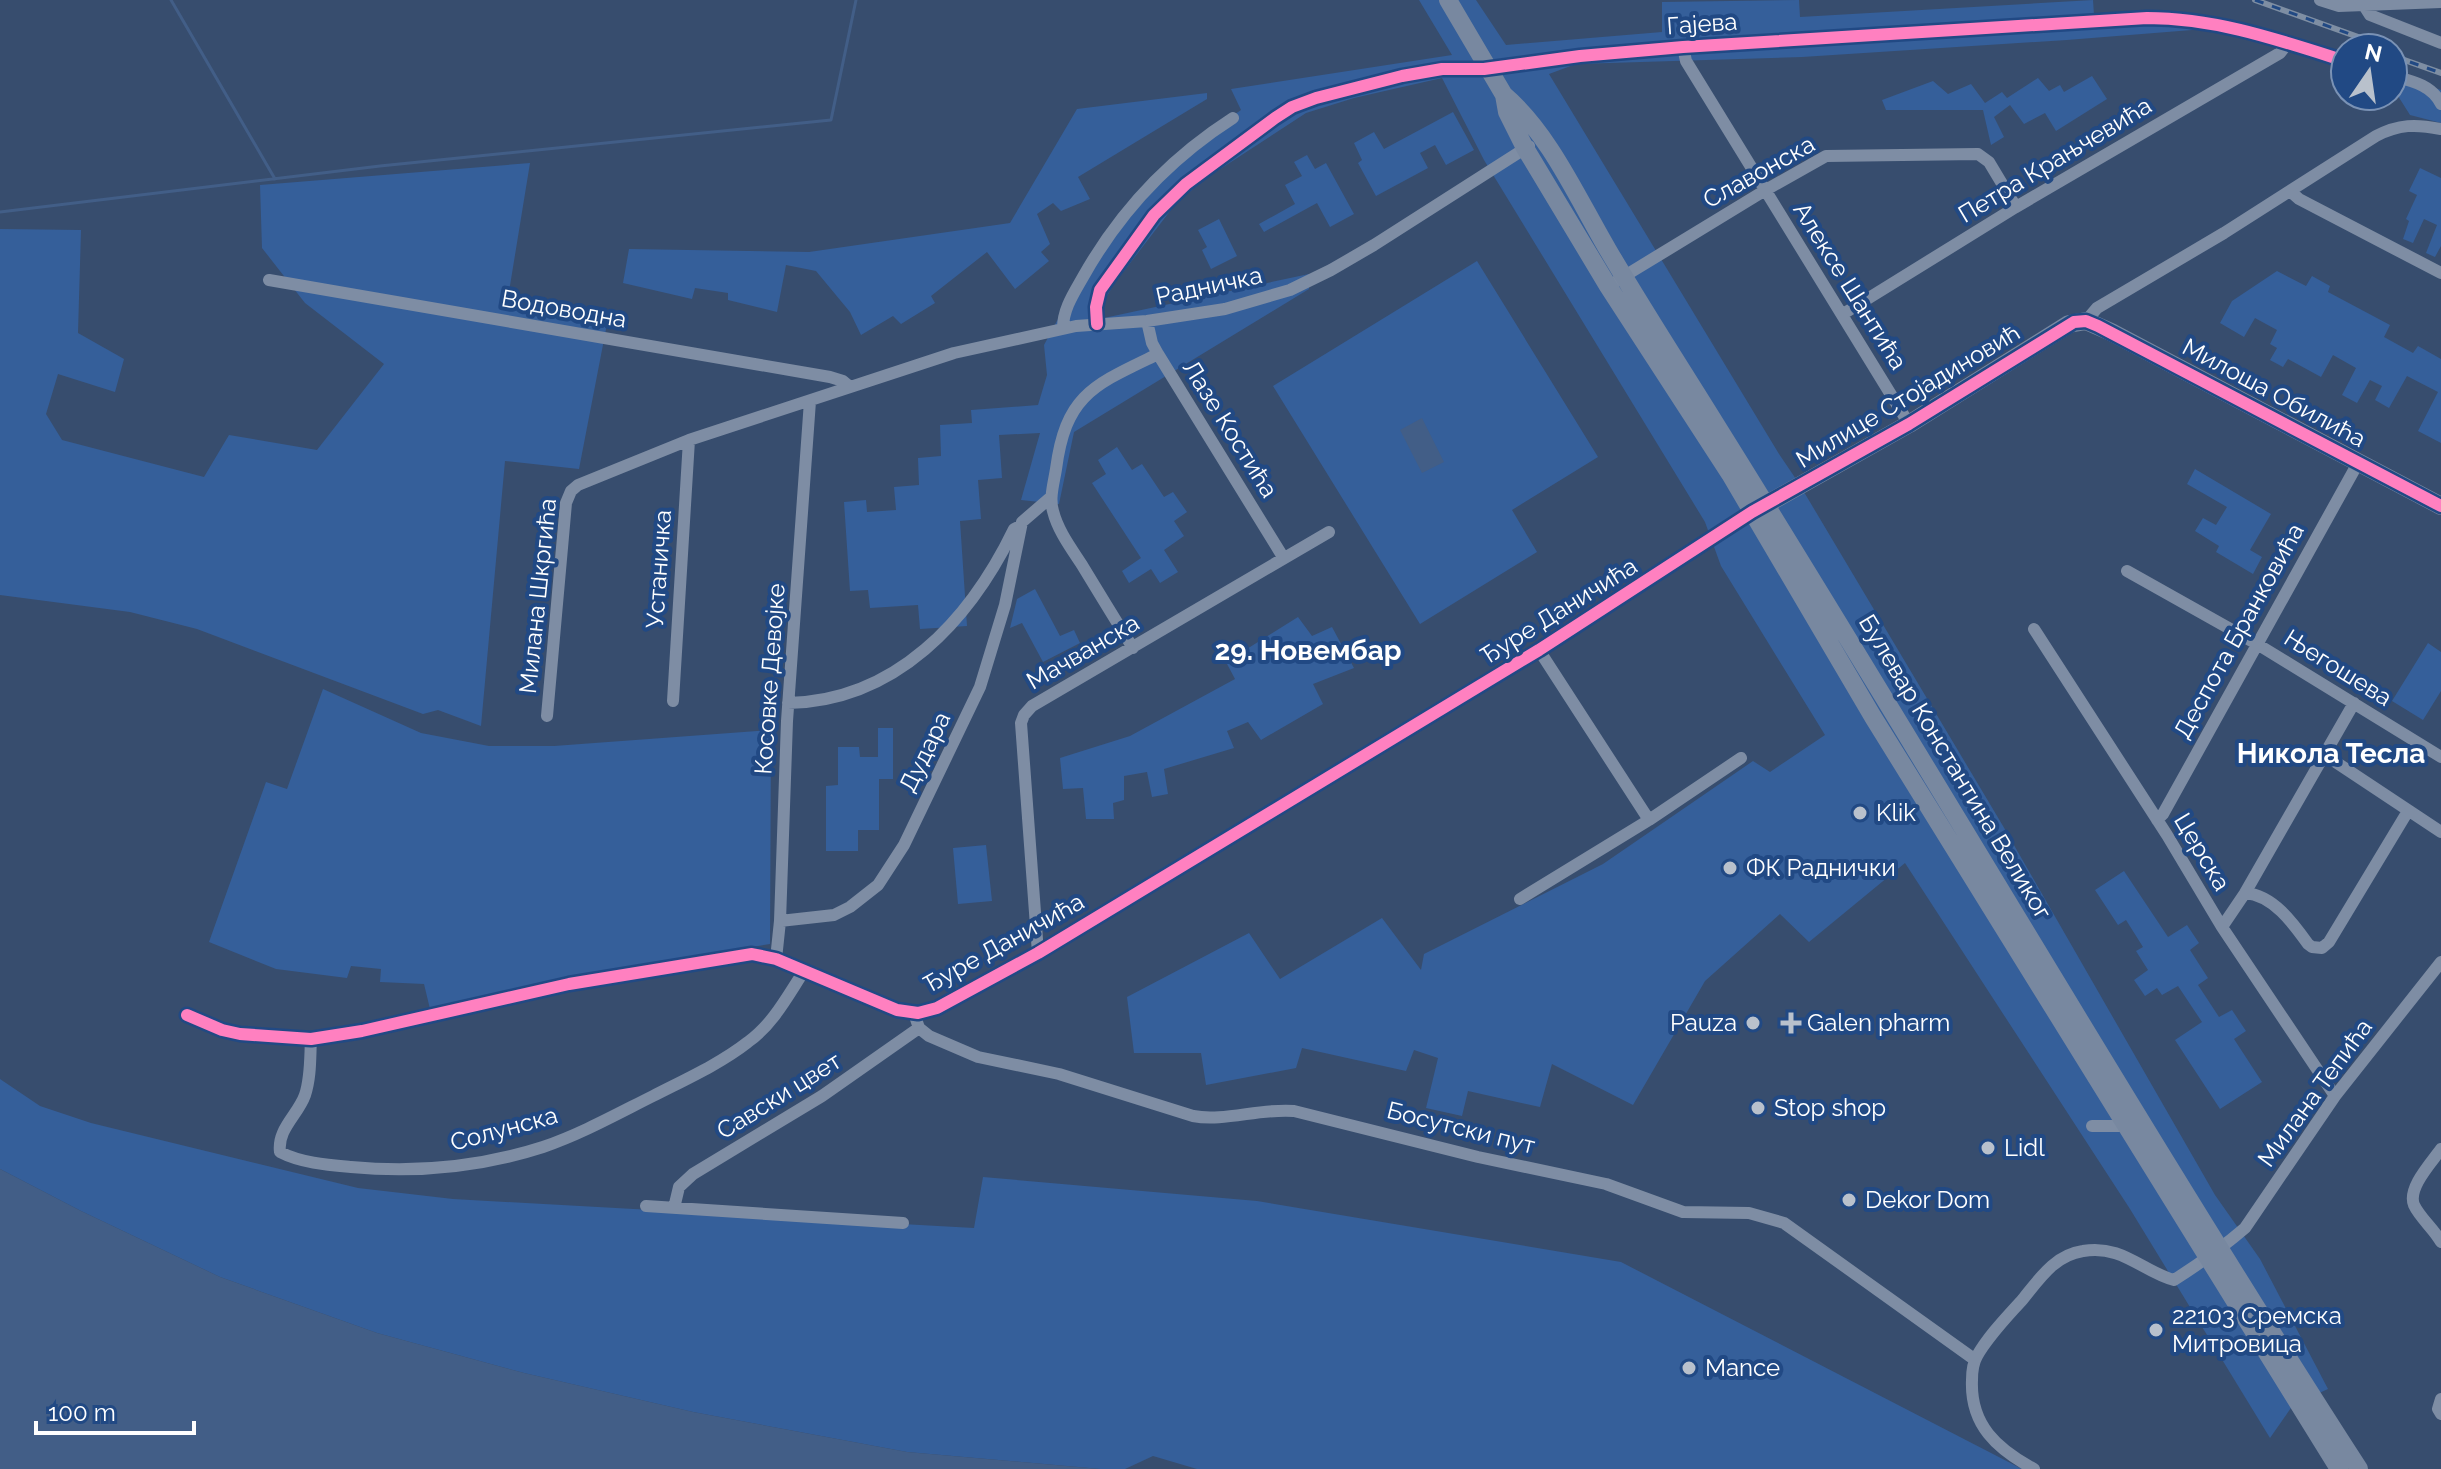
<svg xmlns="http://www.w3.org/2000/svg" width="2441" height="1469" viewBox="0 0 2441 1469" font-family="Raleway,sans-serif">
<style>
.green{fill:#355f9a}
.water{fill:#425e87}
.lines{fill:none;stroke-linecap:round;stroke-linejoin:round}
.stream{stroke:#425e87;stroke-width:3}
.street{stroke:#7e8da4;stroke-width:12}
.secondary{stroke:#7888a0;stroke-width:18}
.rail-casing{stroke:#7e8ea3;stroke-width:6}
.rail{stroke:#214984;stroke-width:3;stroke-dasharray:9;stroke-linecap:butt}
.cycleway-casing{stroke:#214984;stroke-width:17}
.cycleway{stroke:#ff80c0;stroke-width:12}
.poi-dot{fill:#b9c1cc;stroke:#214984;stroke-width:3}
.labels{text-anchor:middle;stroke-width:8;stroke-linejoin:round;paint-order:stroke}
.street-label{font-size:24px;fill:#fff;stroke:#214984}
.poi-label{font-size:24px;fill:#fff;stroke:#214984;text-anchor:start}
.quarter-label{font-size:28px;font-weight:bold;fill:#fff;stroke:#214984}
</style>
<rect width="100%" height="100%" fill="#374d6e"/>
<path class="green" d="M1419,0H1476L1506,45L1662,32V2L1799,0L1800,17L2093,0L2094,15H2183L2242,26L2067,40L1802,57L1576,64L1549,74L1779,454L1798,482L2003,826L2215,1195L2260,1259L2328,1389L2293,1405L2270,1438L2130,1209L1905,863L1809,942L1780,914L1705,981L1633,1105L1552,1064L1540,1107L1468,1091L1462,1116L1426,1108L1438,1058L1414,1050L1406,1071L1302,1048L1296,1068L1206,1085L1201,1053H1134L1127,997L1249,933L1280,979L1382,918L1421,970L1424,954L1603,864L1753,761L1770,772L1825,735L1721,566L1705,522L1484,160L1442,78L1354,98L1306,113L1208,177L1177,202L1114,284L1104,301V318L1309,274V289L1074,432L1059,504L1021,500L1040,433L999,435L1002,478L978,480L981,519L960,521L967,626L920,629L918,605L870,608L868,590L850,591L844,502L866,500L867,512L896,510L894,487L919,485L918,458L941,456L940,425L972,423L971,410L1038,405L1047,375L1044,345L1087,265L1198,140L1241,110L1231,89L1452,55Z
M2393,74L2441,90V123L2410,115L2393,88Z
M2092,76L2107,99L2056,131L2045,113L2024,124L2010,105L1994,117L2004,137L1991,145L1983,110H1886L1882,100L1933,81L1948,94L1971,84L1985,103L2002,92L2007,98L2038,78L2049,91L2060,85L2064,92Z
M1207,93V99L1078,177L1090,199L1061,211L1053,203L1037,214L1050,244L1041,252L1049,261L1015,289L987,252L931,296L935,303L901,324L893,316L861,335L850,312L816,271L786,265L777,312L728,300V293L695,288L692,299L623,283L629,249L809,252L1010,223L1077,109Z
M1453,112L1474,150L1446,165L1435,145L1420,153L1428,168L1376,196L1358,163L1362,160L1354,143L1374,132L1384,149Z
M1307,155L1315,169L1326,163L1354,214L1330,227L1317,203L1264,232L1259,224L1295,204L1285,185L1302,176L1294,162Z
M530,163L507,304L607,324L579,469L505,461L481,726L438,710L423,714L197,629L130,612L0,595V229L81,230L78,333L124,359L115,392L58,374L46,414L62,440L204,477L229,435L317,450L384,364L305,303L262,248L260,185Z
M2420,168L2441,178V246L2435,257L2426,253L2437,225L2424,219L2413,243L2403,239L2409,221L2406,219L2417,195L2409,191Z
M1219,219L1237,256L1211,269L1202,250L1207,247L1198,230Z
M1477,261L1598,457L1512,510L1537,552L1420,624L1273,386Z
M2277,271L2306,286L2312,276L2330,286L2328,292L2390,325L2384,337L2413,353L2418,346L2441,359V443L2418,431L2438,392L2407,376L2389,408L2375,400L2382,386L2370,380L2357,403L2342,395L2356,368L2333,355L2321,377L2288,359L2283,367L2270,360L2277,348L2270,344L2277,330L2255,318L2244,337L2220,323L2232,301Z
M1117,447L1132,470L1142,464L1164,497L1173,492L1187,512L1174,521L1184,536L1164,550L1178,572L1160,583L1151,569L1129,583L1122,571L1141,558L1092,483L1106,474L1098,460Z
M2195,469L2271,514L2250,550L2262,557L2253,574L2216,552L2219,546L2195,531L2203,518L2216,525L2227,507L2187,484Z
M1035,589L1060,636L1074,630L1080,643L1043,662L1022,623L1010,628L1017,599Z
M1298,617L1312,636L1332,627L1354,668L1313,684L1323,704L1261,740L1248,722L1227,731L1234,748L1164,769L1168,794L1152,797L1147,772L1124,776V800L1113,803L1114,819H1086L1083,788L1063,789L1060,758L1130,736L1235,679L1226,662Z
M2428,643L2441,652V691L2423,720L2392,701Z
M323,689L421,733L489,746H554L771,730L770,944L607,972L430,1009L424,984L380,982L381,969L351,966L347,978L276,969L209,942L266,782L287,789Z
M878,728H893V779H879V830H858V851H826V786L838,785V747H859L860,757H878Z
M986,845L992,901L958,904L953,848Z
M2124,871L2168,937L2187,925L2199,943L2190,950L2208,978L2198,985L2219,1017L2232,1010L2246,1031L2234,1039L2262,1082L2220,1109L2175,1040L2202,1022L2178,986L2162,995L2157,988L2145,996L2134,980L2148,970L2136,951L2143,947L2126,920L2118,925L2095,890Z
M0,1079L40,1106L91,1123L358,1188L453,1199L974,1228L983,1177L1257,1201L1621,1262L2022,1469H1197L1153,1456L1125,1469H1100L907,1452L693,1412L524,1373L377,1333L220,1277L81,1211L0,1169Z"/>
<path class="water" d="M1422,418L1444,462L1422,473L1400,430Z
M0,1169L81,1211L220,1277L377,1333L524,1373L693,1412L907,1452L1100,1469H0Z"/>
<g class="lines">
<path class="stream" d="M171,0L275,179
M0,212L380,166L831,120L856,0"/>
<path class="street" d="M2320,0L2339,6L2441,2
M2363,4L2370,15L2441,43
M1683,47L1686,61L1909,424
M2393,76C2412,81 2432,85 2441,104
M2290,191L2299,199L2441,273
M269,280L830,377L843,381L849,386
M1618,280L1764,191L1826,156L1978,154L1989,162L2016,207
M1843,314L2016,207L2280,53L2288,43
M1147,321L1152,343L1158,354L1283,557
M2086,321L2097,308L2224,233L2376,136C2399,124 2416,124 2441,129
M1097,324L1096,307L1100,290L1154,215L1186,184L1275,118L1292,107L1316,98L1402,76L1442,69H1484L1580,56L1683,47L2147,18C2216,18 2279,40 2345,61
M1063,328C1063,309 1074,293 1083,277C1120,211 1169,159 1233,118
M2127,571L2257,644L2441,757
M2034,629L2167,835L2222,927L2335,1096
M1133,648C1116,621 1099,593 1082,565C1071,548 1058,531 1053,511C1049,498 1054,482 1056,469C1066,394 1094,385 1158,354
M1539,650L1649,820
M673,701L689,440
M788,703C896,701 970,620 1014,529L1020,526
M547,716L566,503L571,491L578,485L689,440L954,353L1076,326L1147,321L1225,309L1290,290L1331,270L1374,245L1529,146
M2325,755L2441,832
M2157,820L2163,814L2358,463
M2245,893C2273,895 2293,923 2308,944L2312,947L2322,948L2329,942L2408,811
M1520,899L1649,820L1741,758
M780,921L834,915L850,907L878,885L904,845L980,687L1005,605L1022,522L1051,497
M2222,927L2245,893L2354,703
M1038,953L1021,723L1024,715L1032,706L1329,532
M776,959L780,921L787,721L810,401
M914,1013L919,1028L929,1036L978,1057L1059,1074L1193,1116C1224,1122 1260,1108 1294,1111L1478,1157L1606,1184L1683,1212L1749,1213L1784,1223L1974,1359
M187,1015L222,1030L240,1034L311,1039L362,1031L569,984L752,954L776,959L897,1010L918,1013L937,1008L1038,953L1539,650L1752,512
M311,1039C310,1057 311,1077 305,1095C298,1115 277,1129 280,1152C301,1163 328,1165 351,1167C415,1173 481,1167 543,1147C581,1134 617,1114 653,1096C684,1080 720,1064 748,1042C773,1024 787,997 804,971
M2092,1126H2125
M2441,1149C2432,1162 2407,1188 2414,1205C2420,1218 2434,1229 2441,1242
M646,1206L903,1223
M674,1208L679,1187L693,1174L822,1096L919,1028
M2441,1399L2438,1409L2441,1414
M2034,1469C1997,1449 1970,1425 1972,1380C1972,1372 1973,1363 1977,1356C1989,1335 2007,1317 2023,1299C2040,1278 2055,1255 2083,1251C2122,1244 2143,1272 2174,1280C2199,1264 2223,1247 2245,1228L2335,1096L2441,962"/>
<path class="secondary" d="M1448,0L1504,95L1507,112L1525,148L1608,286L1730,474L1873,717L2339,1469
M1504,95C1549,133 1578,199 1608,250C1642,308 1679,365 1715,423C1932,770 2137,1125 2359,1469
M1758,509L1909,424L2069,324L2086,321L2111,332L2441,506"/>
<defs>
<path id="rail" d="M2255,0L2389,48
M2393,56L2441,73"/>
</defs>
<use href="#rail" class="rail-casing"/>
<use href="#rail" class="rail"/>
<defs>
<path id="cycleway" d="M1097,324L1096,307L1100,290L1154,215L1186,184L1275,118L1292,107L1316,98L1402,76L1442,69H1484L1580,56L1683,47L2147,18C2216,18 2279,40 2345,61
M187,1015L222,1030L240,1034L311,1039L362,1031L569,984L752,954L776,959L897,1010L918,1013L937,1008L1038,953L1539,650L1752,512L1909,424L2074,322L2086,321L2098,326L2441,506"/>
</defs>
<use href="#cycleway" class="cycleway-casing"/>
<use href="#cycleway" class="cycleway"/>
</g>
<g class="poi-dot">
<circle cx="1860" cy="813" r="8"/>
<circle cx="1730" cy="868" r="8"/>
<circle cx="1753" cy="1023" r="8"/>
<path d="M1787 1011h8v8h8v8h-8v8h-8v-8h-8v-8h8z"/>
<circle cx="1758" cy="1108" r="8"/>
<circle cx="1988" cy="1148" r="8"/>
<circle cx="1849" cy="1200" r="8"/>
<circle cx="2156" cy="1330" r="8"/>
<circle cx="1689" cy="1368" r="8"/>
</g>
<g class="labels">
<g class="street-label">
<text transform="translate(1702 24) rotate(-4)" y="8">Гајева</text>
<text transform="translate(2055 160) rotate(-31)" y="8">Петра Крањчевића</text>
<text transform="translate(1759 172) rotate(-29)" y="8">Славонска</text>
<text transform="translate(1209 286) rotate(-12)" y="8">Радничка</text>
<text transform="translate(1850 286) rotate(58)" y="8">Алексе Шантића</text>
<text transform="translate(564 309) rotate(10)" y="8">Водоводна</text>
<text transform="translate(2274 393) rotate(28)" y="8">Милоша Обилића</text>
<text transform="translate(1908 396) rotate(-31)" y="8">Милице Стојадиновић</text>
<text transform="translate(1230 429) rotate(58)" y="8">Лазе Костића</text>
<text transform="translate(659 569) rotate(-86)" y="8">Устаничка</text>
<text transform="translate(538 596) rotate(-84)" y="8">Милана Шкргића</text>
<text transform="translate(1559 611) rotate(-32)" y="8">Ђуре Даничића</text>
<text transform="translate(2239 631) rotate(-61)" y="8">Деспота Бранковића</text>
<text transform="translate(1083 652) rotate(-30)" y="8">Мачванска</text>
<text transform="translate(2338 668) rotate(32)" y="8">Његошева</text>
<text transform="translate(770 679) rotate(-86)" y="8">Косовке Девојке</text>
<text transform="translate(925 752) rotate(-64)" y="8">Дудара</text>
<text transform="translate(1955 767) rotate(59)" y="8">Булевар Константина Великог</text>
<text transform="translate(2202 852) rotate(59)" y="8">Церска</text>
<text transform="translate(1004 943) rotate(-29)" y="8">Ђуре Даничића</text>
<text transform="translate(2315 1093) rotate(-54)" y="8">Милана Тепића</text>
<text transform="translate(779 1096) rotate(-32)" y="8">Савски цвет</text>
<text transform="translate(1461 1128) rotate(14)" y="8">Босутски пут</text>
<text transform="translate(504 1129) rotate(-15)" y="8">Солунска</text>
</g>
<g class="poi-label">
<text x="1876" y="821">Klik</text>
<text x="1746" y="876">ФК Раднички</text>
<text x="1737" y="1031" text-anchor="end">Pauza</text>
<text x="1807" y="1031">Galen pharm</text>
<text x="1774" y="1116">Stop shop</text>
<text x="2004" y="1156">Lidl</text>
<text x="1865" y="1208">Dekor Dom</text>
<text x="2172" y="1324">22103 Сремска<tspan x="2172" dy="28">Митровица</tspan></text>
<text x="1705" y="1376">Mance</text>
</g>
<g class="quarter-label">
<text x="1308" y="660">29. Новембар</text>
<text x="2331" y="763">Никола Тесла</text>
</g>
</g>
<g transform="translate(2369 72) rotate(13)"><circle r="38" fill="#214984" stroke="#7a92b5" stroke-width="2"/>
<path d="M0-6L14 30L0 20L-14 30Z" fill="#b9c1cc"/>
<text y="-12" font-size="22" font-weight="bold" text-anchor="middle" fill="#ffffff">N</text>
</g>
<path d="M36 1421v12h158v-12" fill="none" stroke="#ffffff" stroke-width="4"/>
<text x="48" y="1421" font-size="24" fill="#ffffff" stroke="#214984" stroke-width="6" paint-order="stroke">100 m</text>
</svg>
